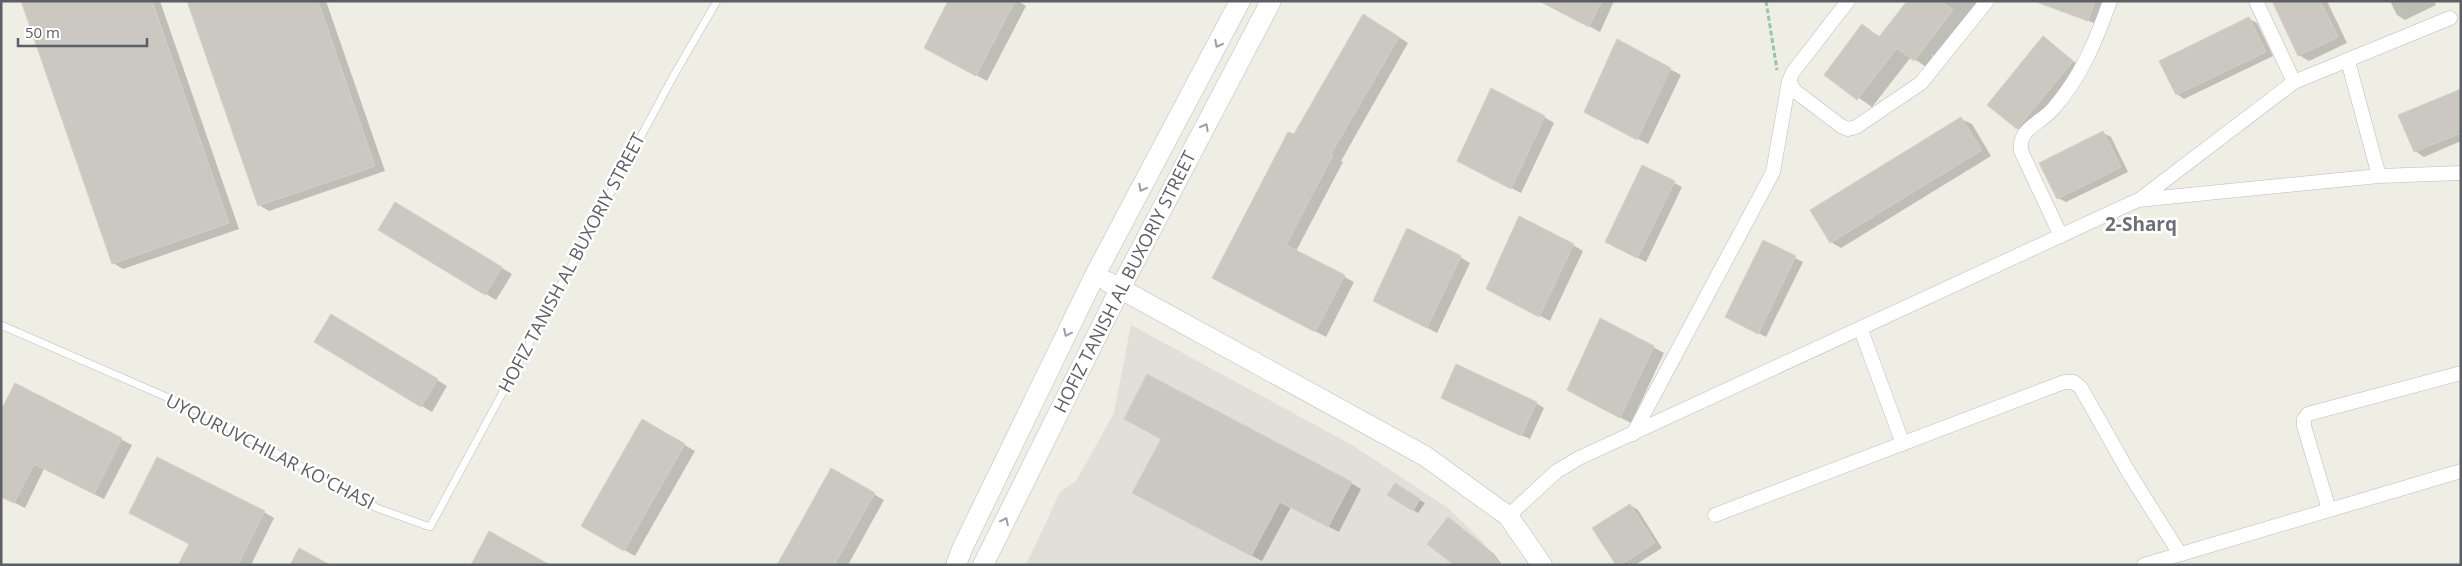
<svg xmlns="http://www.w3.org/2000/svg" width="2462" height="566" viewBox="0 0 2462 566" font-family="'Open Sans',sans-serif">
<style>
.industrial{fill:#e0dfd8}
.shadow{fill:#0003}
.building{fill:#cac8c1;stroke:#d4d1c2}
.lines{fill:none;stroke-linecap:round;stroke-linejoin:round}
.lane-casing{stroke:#b9bbc0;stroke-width:8}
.street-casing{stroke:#b9bbc0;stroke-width:15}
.secondary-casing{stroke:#b9bbc2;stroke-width:21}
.path{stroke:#97c6ac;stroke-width:3;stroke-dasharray:5 2.5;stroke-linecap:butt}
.lane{stroke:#fff;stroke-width:7}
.street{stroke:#fff;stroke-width:14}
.secondary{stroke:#fff;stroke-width:20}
.oneway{stroke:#9d9ea3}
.labels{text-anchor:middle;stroke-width:5;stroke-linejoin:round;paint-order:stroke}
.street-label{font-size:18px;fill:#5c5e65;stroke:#fff}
.neighbourhood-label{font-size:19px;font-weight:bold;fill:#6d7077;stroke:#fff}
</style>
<rect width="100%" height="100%" fill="#efeee4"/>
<path class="industrial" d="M1131,325L1352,445L1448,508L1485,544L1471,565H1026L1060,492L1076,481L1114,413Z"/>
<path class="shadow" d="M22,1H160L239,229L123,269L113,263Z
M188,1H326L385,171L269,211L259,205Z
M950,1H1018L1026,6L987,81L936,53Z
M1542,1H1614L1600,32Z
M1908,1H1978L1936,58L1931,54L1934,60L1928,68L1911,57L1872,107L1826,75L1863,26L1881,37Z
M2058,1H2107L2099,25L2056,8Z
M2273,1H2327L2347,43L2309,61L2299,55Z
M2390,1H2434L2436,5L2405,20L2397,15Z
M2249,19L2257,23L2273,56L2184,99L2177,94Z
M1373,21L1408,43L1341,161L1343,162L1296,251L1354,282L1326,337L1224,283L1294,136Z
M2043,38L2080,66L2025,133L2017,128Z
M1618,41L1681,75L1648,144L1595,117Z
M2461,90V141L2424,157L2415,151Z
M1544,117L1554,123L1521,193L1469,166Z
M1961,119L1972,124L1991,156L1841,248L1831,242Z
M2103,133L2111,137L2128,172L2066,202L2058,198Z
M1643,167L1682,187L1646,262L1614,246Z
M395,204L512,274L496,300L380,230Z
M1573,245L1583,251L1550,321L1498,294Z
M1460,257L1470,263L1437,333L1385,306Z
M1795,258L1803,262L1766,337L1735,321Z
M331,316L447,386L432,412L315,342Z
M1601,319L1664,353L1631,423L1578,396Z
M15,385L132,445L104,499L44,469L25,508L1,496Z
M1450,402L1536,403L1544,408L1530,439Z
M642,421L695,451L635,556L583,526Z
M832,470L884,500L848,565H778Z
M1351,483L1361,489L1339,532L1291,507L1262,561L1144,499Z
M1395,485L1425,503L1418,513L1389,495Z
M1630,505L1638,510L1662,548L1635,565H1617Z
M264,512L274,518L251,565H179Z
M1455,523L1494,554L1502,565H1456Z"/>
<path class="building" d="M21,1H152L229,223L112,264Z
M187,1H318L375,166L258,206Z
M948,1H1015L976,76L924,48Z
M1539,1H1602L1589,27Z
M1907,1H1941L1953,10L1922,51L1919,48L1921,52L1914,61L1897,48L1857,100L1824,75L1862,24L1879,37Z
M2039,1H2095L2088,21L2039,3Z
M2272,1H2320L2338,37L2298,56Z
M1363,14L1399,37L1331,154L1333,155L1286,245L1345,275L1315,332L1212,278L1288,132L1294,134Z
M2249,17L2266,52L2176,95L2159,61Z
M2043,36L2073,61L2017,129L1987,105Z
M1617,39L1671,68L1637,140L1584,112Z
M1491,88L1545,116L1511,189L1457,161Z
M2461,89V133L2414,152L2398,115Z
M1961,117L1982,150L1830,243L1810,210Z
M2103,131L2121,167L2057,199L2039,163Z
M1642,165L1675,181L1637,258L1605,242Z
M395,202L502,267L485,295L378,230Z
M1519,216L1574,244L1539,317L1486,289Z
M1407,228L1461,256L1427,328L1373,301Z
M1763,240L1796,256L1758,334L1725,317Z
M331,314L438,379L421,407L314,342Z
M1600,318L1654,346L1620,418L1567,390Z
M1456,364L1537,402L1521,436L1441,398Z
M1147,374L1352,482L1328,527L1280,502L1251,556L1132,493L1161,439L1124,419Z
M15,383L122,438L94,494L34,464L14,503L1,497V410Z
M642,419L685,444L624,551L581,526Z
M157,457L265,511L238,565H178L189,544L129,513Z
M831,468L875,493L834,565H777Z
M1395,483L1420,499L1413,511L1387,495Z
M1630,504L1655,543L1620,565H1616L1592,528Z
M1448,517L1488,549L1500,565H1454L1427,544Z
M489,531L550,565H471Z
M299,548L330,565H290Z"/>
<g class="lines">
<defs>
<path id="lane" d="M1,325L203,413L377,508L430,527L674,75L717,1"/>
<path id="street" d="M1848,1L1793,72L1789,81L1795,91L1841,126L1848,129L1856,127L1921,83L1987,1
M2256,1L2294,82
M2348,61L2379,176
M2139,200L2294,82L2450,18
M2061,236L2021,151C2018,128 2040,124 2053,109C2081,77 2096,41 2110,1
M1861,330L1903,444
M1633,434L1773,172L1789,81
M2329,510L2304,426V419L2308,414L2461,373
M1715,515L2064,382H2074L2081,388L2129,473L2180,554
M1508,516L1557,471L1579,458L2138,200L2379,176L2461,173
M2144,565L2461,471"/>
<path id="secondary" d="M1108,282L1425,456L1508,516L1542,565
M956,565L962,549L1095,275L1240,1
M983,565L1120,289L1271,1"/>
</defs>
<use href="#lane" class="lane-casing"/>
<use href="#street" class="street-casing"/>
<use href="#secondary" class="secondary-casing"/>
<path class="path" d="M1766,1L1777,70"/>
<use href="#lane" class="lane"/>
<use href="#street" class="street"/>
<use href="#secondary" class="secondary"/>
</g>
<defs><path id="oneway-chevron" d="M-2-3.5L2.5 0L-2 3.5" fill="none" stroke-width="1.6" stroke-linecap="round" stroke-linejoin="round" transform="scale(1.25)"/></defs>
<g class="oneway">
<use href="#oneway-chevron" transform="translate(1218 44) rotate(118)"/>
<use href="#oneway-chevron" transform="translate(1205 127) rotate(-62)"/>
<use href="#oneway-chevron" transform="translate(1142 188) rotate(118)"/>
<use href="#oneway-chevron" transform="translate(1067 333) rotate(116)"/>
<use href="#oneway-chevron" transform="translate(1005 521) rotate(-64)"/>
</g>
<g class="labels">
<g class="street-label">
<text transform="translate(572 263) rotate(-62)" y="6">HOFIZ TANISH AL BUXORIY STREET</text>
<text transform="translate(1125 282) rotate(-63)" y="6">HOFIZ TANISH AL BUXORIY STREET</text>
<text transform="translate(270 452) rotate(27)" y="6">UYQURUVCHILAR KO'CHASI</text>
</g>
<g class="neighbourhood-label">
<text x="2141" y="231">2-Sharq</text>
</g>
</g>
<rect width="2462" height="566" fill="none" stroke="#5c5e65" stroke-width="5"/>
<path d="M18 38v8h129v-8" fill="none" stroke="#5c5e65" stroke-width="2.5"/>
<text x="25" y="38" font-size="15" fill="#5c5e65" stroke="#ffffff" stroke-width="4" paint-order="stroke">50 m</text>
</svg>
